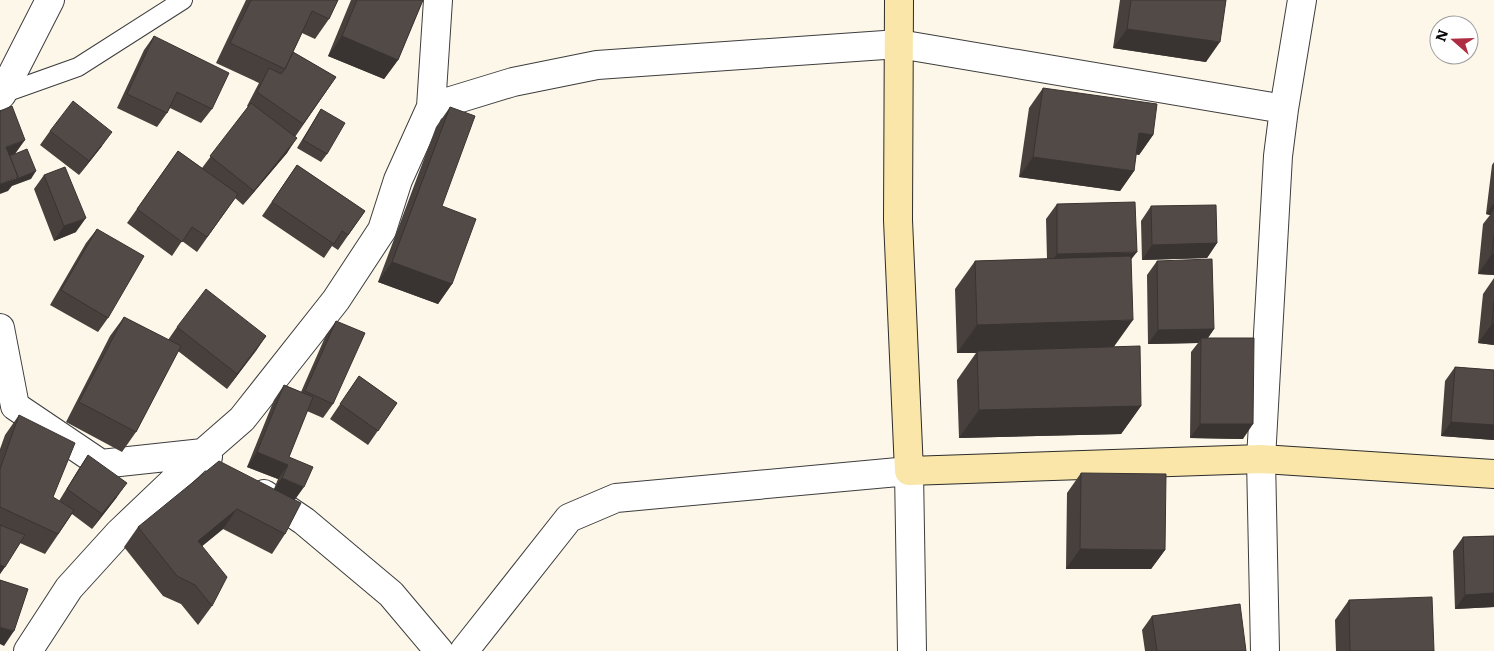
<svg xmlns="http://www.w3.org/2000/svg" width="1494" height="651" viewBox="0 0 1494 651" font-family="Literata,serif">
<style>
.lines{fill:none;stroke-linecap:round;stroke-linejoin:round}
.lane-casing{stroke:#3d3d3d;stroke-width:20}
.street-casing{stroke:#3d3d3d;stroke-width:30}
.secondary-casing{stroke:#2c2c2c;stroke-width:30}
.lane{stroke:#fff;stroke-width:18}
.street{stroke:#fff;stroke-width:28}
.secondary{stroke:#f9e6a8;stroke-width:28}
.wall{fill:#47403d}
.shaded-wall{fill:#393432}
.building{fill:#524a47;stroke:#393432}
</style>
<rect width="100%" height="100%" fill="#fdf7e9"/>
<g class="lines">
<defs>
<path id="lane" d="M2,94L78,67L183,0"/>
<path id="street" d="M0,96L2,94L50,0
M431,107L513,82L597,65L899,44L1284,109
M0,328L15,406L101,464L203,453L208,457
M264,494L304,521L391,594L439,651
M28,651L69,588L119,533L203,453L242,419L336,300L382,230L398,180L431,107L438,0
M464,651L569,518L616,498L909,471L912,651
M1265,651L1261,459L1278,156L1284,109L1302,0"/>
<path id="secondary" d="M899,0L898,220L909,471L1261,459L1494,474"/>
</defs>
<use href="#lane" class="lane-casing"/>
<use href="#street" class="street-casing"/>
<use href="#secondary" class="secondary-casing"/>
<use href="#lane" class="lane"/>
<use href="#street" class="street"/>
<use href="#secondary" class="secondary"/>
</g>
<path class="wall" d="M246,0H338L329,19L315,39L302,33L293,52L336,77L295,137L287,153L243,205L235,198L197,252L182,241L172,256L127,223L178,151L202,168L248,107L247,106L259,83L216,63Z
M351,0H423L398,60L384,79L328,56Z
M1120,0H1226L1206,62L1113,48Z
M154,36L212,109L201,123L170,108L167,113L157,127L117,108L144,50Z
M1043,88L1153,135L1139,155L1136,154L1134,171L1120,191L1019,177L1029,108Z
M450,107L442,206L452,284L438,304L378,282L436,127Z
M321,109L327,154L321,162L297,148Z
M50,131L102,146L79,175L40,145Z
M1494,162V275L1478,274L1483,224L1490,215L1486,214L1492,165Z
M297,165L365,211L338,250L332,246L324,258L262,216Z
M44,175L76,232L54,241L34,189Z
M1057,204L1131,260L1114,347L1141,406L1121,434L959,438L957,380L976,353H957L955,289L975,261L1047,259L1046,219Z
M1151,206L1217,243L1207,258L1142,260L1141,221Z
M97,229L108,318L98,332L50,305L86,243Z
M1157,261L1214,329L1208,338L1243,439L1190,438L1191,352L1198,343L1148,344L1147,275Z
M1494,278V345L1478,343L1483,294Z
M124,317L168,340L177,327L266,336L227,389L178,351L136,432L122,452L66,422L110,336Z
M336,321L333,404L323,418L307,411L289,457L285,534L272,554L223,529L202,546L212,606L198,625L181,604L163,596L124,547L138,527L274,489L278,479L247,467L274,400L284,385L301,392L326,335Z
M1455,367L1494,370V440L1441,436L1445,381Z
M359,376L397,403L368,445L330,419Z
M19,415L53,497L59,501L78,470L88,455L117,497L92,529L72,514L45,554L20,543L0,574V449L5,435Z
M1081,473L1165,550L1151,569H1066L1067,493Z
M1494,536V607L1455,609L1453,551L1463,537Z
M1349,600L1434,651H1336L1335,620Z
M1152,616L1246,651H1145L1142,630Z"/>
<path class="shaded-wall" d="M1127,29L1220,42L1206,62L1113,48Z
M342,36L398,60L384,79L328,56Z
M112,132L102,146L79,175L89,161Z
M1139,133L1153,135L1139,155L1125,152Z
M297,138L287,153L243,205L254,191Z
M25,140L15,154L0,160L6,147Z
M1033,157L1134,171L1120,191L1019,177Z
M36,171L31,179L12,186L8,191L0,194V184Z
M1494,203V209L1490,215L1486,214Z
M86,218L76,232L54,241L64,226Z
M1217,243L1207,258L1142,260L1152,245Z
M1137,252L1126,266L1047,268L1057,254Z
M1492,254H1494V275L1478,274Z
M392,262L452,284L438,304L378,282Z
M1133,320L1113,348L977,351L976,353H957L977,325Z
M1492,324H1494V345L1478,343Z
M1214,329L1204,343L1201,338L1198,343L1148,344L1158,330Z
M266,336L256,351L227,389L237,374Z
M1141,406L1121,434L959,438L979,410Z
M1451,422L1494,425V440L1441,436Z
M1200,424H1253L1243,439L1190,438Z
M257,452L288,465L278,479L247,467Z
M282,478L304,487L294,501L272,492Z
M127,483L117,497L92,529L102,514Z
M237,509L223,529L184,561L198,541Z
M1080,549L1165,550L1151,569H1066Z
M0,565L5,567L0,574Z
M1494,593V607L1455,609L1465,595Z
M0,627L14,631L4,646L0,644Z"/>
<path class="building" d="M251,0H338L329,19L312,11L285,69L230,43Z
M357,0H423L398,60L342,36Z
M1131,0H1226L1220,42L1127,29Z
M154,36L229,73L212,109L177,92L167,113L127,94Z
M293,52L336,77L303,124L257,92L269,68L281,74L285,69Z
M1043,88L1157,104L1153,135L1139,133L1134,171L1033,157Z
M73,101L112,132L89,161L50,131Z
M251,103L297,138L254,191L210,156Z
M12,106L25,140L6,147L18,177L0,184V111Z
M450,107L475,116L442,206L476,219L452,284L392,262Z
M321,109L345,123L327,154L303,140Z
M27,149L36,171L17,179L18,177L10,156Z
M178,151L238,194L207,237L192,227L182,242L137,209Z
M297,165L365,211L348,235L342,231L334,244L272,202Z
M65,167L86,218L64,226L44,175Z
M1135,202L1137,252L1057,254V204Z
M1216,205L1217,243L1152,245L1151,206Z
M97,229L144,256L108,318L61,290Z
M1494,235V254H1492Z
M1131,256L1133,320L977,325L975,261Z
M1212,259L1214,329L1158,330L1157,261Z
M206,289L266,336L237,374L177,327Z
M1494,301V324H1492Z
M124,317L181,346L136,432L79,402Z
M336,321L365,333L333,404L305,391Z
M1201,338H1254L1253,424H1200Z
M1140,346L1141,406L979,410L977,351Z
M1455,367L1494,370V425L1451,422Z
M359,376L397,403L378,431L340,404Z
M284,385L313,397L289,457L313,467L304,487L282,478L288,465L257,452Z
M19,415L75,443L53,497L74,510L58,534L0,507V469Z
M88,455L127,483L102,514L67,489Z
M219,461L301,503L285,534L237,509L198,541L227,577L212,606L195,585L177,576L138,527Z
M1081,473L1166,474L1165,550L1080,549Z
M0,525L25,535L5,567L0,565Z
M1494,536V593L1465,595L1463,537Z
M0,580L28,589L14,631L0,627Z
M1432,597L1434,651H1350L1349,600Z
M1240,604L1246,651H1157L1152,616Z"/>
<g transform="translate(1454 40) rotate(290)"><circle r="24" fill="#ffffff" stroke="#9d9d9d"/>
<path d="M0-4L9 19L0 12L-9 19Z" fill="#af2d43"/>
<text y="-8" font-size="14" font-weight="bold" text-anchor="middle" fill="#0a0a0a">N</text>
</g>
</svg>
